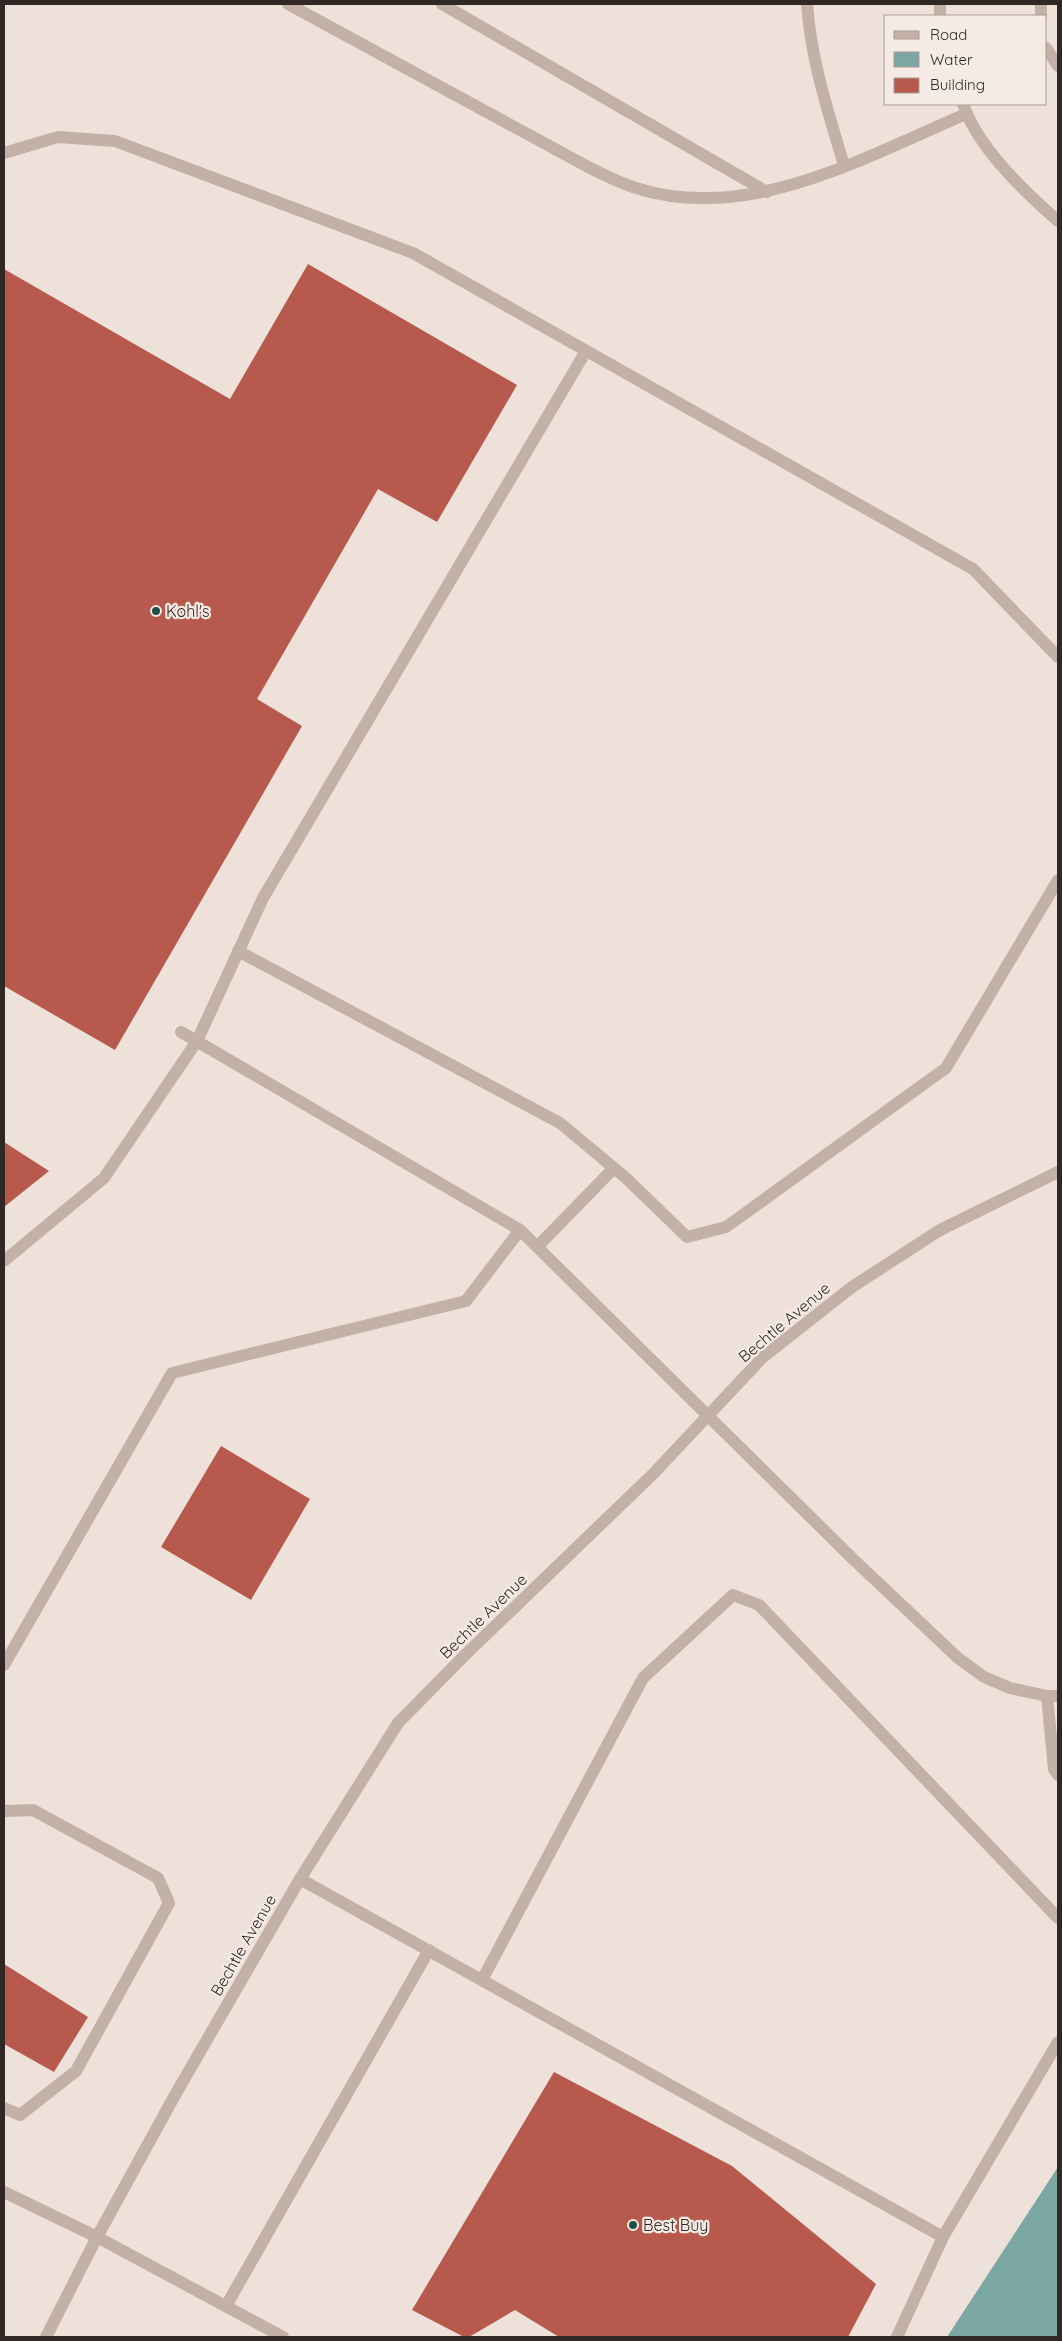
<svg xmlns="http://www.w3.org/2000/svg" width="1062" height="2341" viewBox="0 0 1062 2341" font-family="Quicksand,sans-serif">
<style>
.water{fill:#7ba7a3}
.building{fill:#b75a4d}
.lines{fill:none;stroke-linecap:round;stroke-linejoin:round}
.service{stroke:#c3b0a6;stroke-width:12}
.minor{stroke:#c3b0a6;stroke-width:12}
.tertiary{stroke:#c3b0a6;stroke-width:12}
.poi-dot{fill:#214d4a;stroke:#f6ebe4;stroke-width:2}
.labels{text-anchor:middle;stroke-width:4.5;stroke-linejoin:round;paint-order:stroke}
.poi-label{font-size:16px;fill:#312826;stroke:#f6ebe4;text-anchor:start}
.street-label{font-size:16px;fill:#312826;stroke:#f6ebe4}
</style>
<rect width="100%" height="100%" fill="#ede1d9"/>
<path class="water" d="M1058,2167V2337H947Z"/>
<path class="building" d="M308,264L517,385L437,522L378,489L257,699L302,726L115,1050L4,986V269L230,399Z
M4,1142L49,1171L4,1207Z
M221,1446L310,1499L251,1600L161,1547Z
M4,1964L88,2017L54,2072L4,2044Z
M554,2072L732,2166L876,2284L848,2337H559L515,2310L469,2337H464L412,2310Z"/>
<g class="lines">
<path class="service" d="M288,4L590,168C605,175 620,183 636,188C748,224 865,157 966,114
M442,4L767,192
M807,4C811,60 828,112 844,165
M1041,16V4
M1046,48L1058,66
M4,153L58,137L115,141L413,253L973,569L1058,657
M238,951L560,1123L626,1178L687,1237L726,1227L946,1068L1058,880
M181,1032L520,1230L853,1559L958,1658L984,1677L1010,1688L1047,1696H1058
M537,1247L614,1168
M4,1261L104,1178L197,1041L263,898L586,351
M4,1665L172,1373L466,1301L520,1230
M1047,1696L1054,1769L1058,1775
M4,1811L33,1810L158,1878L169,1903L76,2071L20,2115L4,2108
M300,1879L943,2237
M482,1980L643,1678L733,1595L759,1605L1058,1918
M4,2192L97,2237L283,2337
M226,2306L429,1950
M897,2337L943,2237L1058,2042"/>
<path class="minor" d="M940,4V16
M963,104C978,148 1024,191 1058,221"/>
<path class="tertiary" d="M46,2337L97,2237L175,2095L300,1879L398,1723L465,1655L653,1474L763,1357L852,1287L940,1230L1058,1172"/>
</g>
<g class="poi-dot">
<circle cx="156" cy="611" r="5"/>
<circle cx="633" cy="2225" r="5"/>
</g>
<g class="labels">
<g class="poi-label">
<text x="166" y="617">Kohl's</text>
<text x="643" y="2231">Best Buy</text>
</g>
<g class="street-label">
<text transform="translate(784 1322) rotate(-40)" y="6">Bechtle Avenue</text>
<text transform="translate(483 1616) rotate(-44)" y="6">Bechtle Avenue</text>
<text transform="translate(243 1945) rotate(-60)" y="6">Bechtle Avenue</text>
</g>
</g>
<rect width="1062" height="2341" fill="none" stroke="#312826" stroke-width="10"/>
<rect x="884" y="15" width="162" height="90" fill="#f6ebe4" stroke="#a79d98"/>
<rect x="894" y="31" width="25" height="8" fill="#c3b0a6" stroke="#a79d98"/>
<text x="930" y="40" font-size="15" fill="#312826">Road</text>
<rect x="894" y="52" width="25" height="15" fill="#7ba7a3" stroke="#a79d98"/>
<text x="930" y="65" font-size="15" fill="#312826">Water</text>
<rect x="894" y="78" width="25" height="15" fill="#b75a4d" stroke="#a79d98"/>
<text x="930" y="90" font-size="15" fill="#312826">Building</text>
</svg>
